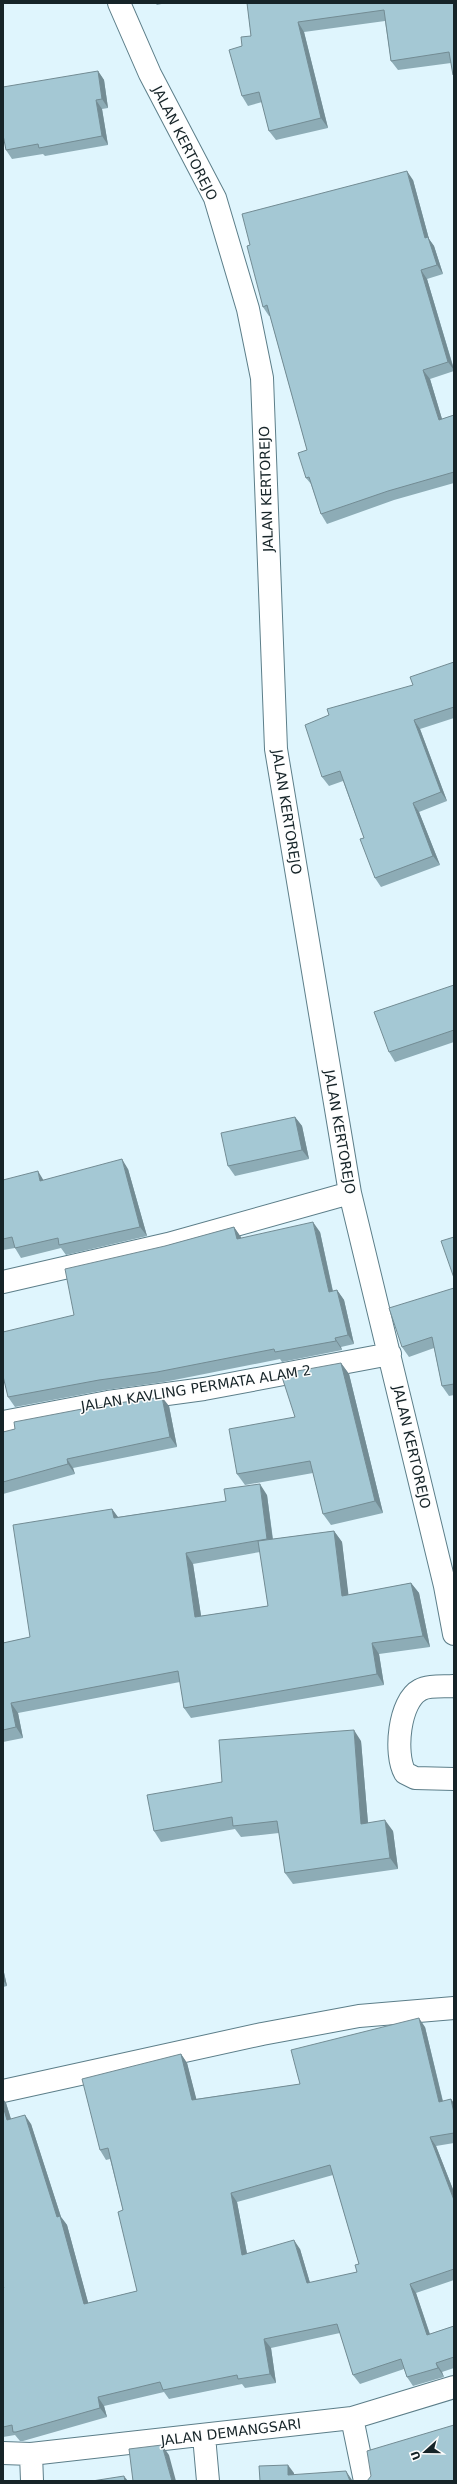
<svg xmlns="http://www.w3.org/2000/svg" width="457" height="2484" viewBox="0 0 457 2484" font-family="'DejaVu Sans',sans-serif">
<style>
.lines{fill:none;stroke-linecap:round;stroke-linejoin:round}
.street-casing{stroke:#5c7e89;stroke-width:24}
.street{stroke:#fff;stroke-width:22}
.wall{fill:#8dacb6;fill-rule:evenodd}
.shaded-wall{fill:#738c94}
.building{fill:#a4c8d4;stroke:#738c94;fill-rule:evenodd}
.labels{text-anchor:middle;stroke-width:3;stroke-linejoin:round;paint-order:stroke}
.street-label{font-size:14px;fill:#162428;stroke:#fefefe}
</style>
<rect width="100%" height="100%" fill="#dff5fd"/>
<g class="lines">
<defs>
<path id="street" d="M119,3L150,74L215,198L248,309L262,378L276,749L350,1193L445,1586L454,1634
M3,1282L168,1244L350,1193
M3,1422L108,1402L204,1389L390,1354
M454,1686C445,1687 428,1685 420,1690C399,1701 394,1754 405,1773L415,1778L454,1779
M3,2091L262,2034L359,2016L454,2008
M352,2418L365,2481
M204,2436L208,2481
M3,2453L31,2454L352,2418L454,2387
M31,2454L32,2481"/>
</defs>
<use href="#street" class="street-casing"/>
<use href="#street" class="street"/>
</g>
<path class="wall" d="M155,3H166L157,5Z
M247,3H454V77L453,75L451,63L398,70L391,61L385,21L304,32L328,128L276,140L269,131L262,102L248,106L242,96V46L251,36Z
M98,71L104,80L108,108L102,109L108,145L45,156L43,154L12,159L6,150Z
M413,180L429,239L434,246L443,274L427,279L454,369V371L430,379L442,419L454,415V483L394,500L327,524L321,514L311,484L306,478L307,450L270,316H269L263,307L250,245Z
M454,663V718L420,729L447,801L419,812L440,865L381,887L375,878L364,838L343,781L329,786L322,777L413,685Z
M454,985V1042L395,1062L389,1052Z
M295,1117L302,1126L309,1159L235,1176L228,1166Z
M128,1169L147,1236L66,1255L61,1248L21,1258L15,1248L3,1250V1180H44Z
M234,1227L241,1238L320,1232L333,1291L337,1290L344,1300L354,1344L341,1347L342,1350L282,1362L280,1359L164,1382L106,1390L15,1407L8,1397L74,1315L165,1246Z
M454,1288V1395L449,1396L442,1386L434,1348L409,1357L402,1347Z
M341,1363L349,1374L383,1513L331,1525L323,1514L313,1473L245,1485L237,1474L295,1417Z
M169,1406L177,1447L73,1468L75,1474L3,1494V1432Z
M267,1495L273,1539L334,1531L342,1542L348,1595L411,1583L419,1593L430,1647L379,1654L384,1685L191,1718L184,1708L180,1682L18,1713L23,1738L3,1742V1643L30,1637L112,1509L118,1517ZM260,1552L268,1606L201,1616L193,1564Z
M361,1741L368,1823L393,1831L398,1869L293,1884L285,1873L279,1833L241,1837L235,1829L161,1842L154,1831L222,1782Z
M3,1968L7,1986L3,1987Z
M425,2027L443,2101L454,2103V2143L436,2146L454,2192V2280L416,2293L430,2334L454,2326V2368L442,2372L444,2377L413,2386L407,2377L404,2369L360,2384L353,2375L340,2333L271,2348L276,2383L245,2388L242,2384L169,2399L164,2392L104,2406L107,2417L23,2441H20L15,2435L3,2437V2288H4L3,2286V2099L6,2103L11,2119L31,2124L61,2217L67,2225L88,2303L137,2291L123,2210L110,2159L106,2160L100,2150L181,2054L187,2063L196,2099L300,2084ZM333,2175L359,2264L357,2272L310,2283L300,2249L247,2254L237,2202Z"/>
<path class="shaded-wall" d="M298,22L304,32L328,128L321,118Z
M98,71L104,80L108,108L102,99Z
M96,100L102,109L108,145L102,136Z
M407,171L413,180L429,239L434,246L443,274L437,265L425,238Z
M421,270L427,279L454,370L448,362Z
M423,370L430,379L445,429L439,420Z
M414,720L420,729L447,801L441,792Z
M413,803L419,812L440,865L433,856Z
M295,1117L302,1126L309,1159L302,1150Z
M122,1159L128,1169L147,1236L140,1227Z
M38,1171L44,1181H40Z
M313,1222L320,1232L335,1302L329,1292Z
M234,1227L241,1237L243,1248L237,1239Z
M337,1290L344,1300L354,1344L348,1335Z
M335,1338L341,1347L342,1350L336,1341Z
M341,1363L349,1374L383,1513L375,1501Z
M162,1397L169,1406L177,1447L170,1437Z
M67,1459L73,1468L75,1474L68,1464Z
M260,1484L267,1495L274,1550L267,1539Z
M112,1509L120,1520L114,1518Z
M334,1531L342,1542L350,1607L342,1596Z
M186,1553L193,1564L203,1628L195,1617Z
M411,1583L419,1593L430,1647L423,1636Z
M372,1643L379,1654L384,1685L377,1674Z
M11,1703L18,1713L23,1738L16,1727Z
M354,1730L361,1741L369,1835L361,1824Z
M385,1820L393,1831L398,1869L390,1858Z
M3,1968L7,1986L3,1980Z
M419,2018L425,2027L445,2111L439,2102Z
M181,2054L187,2063L199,2109L192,2100Z
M3,2099L6,2103L14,2129L7,2120L3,2106Z
M451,2099L454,2103V2113Z
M25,2115L31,2124L61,2217L67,2225L91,2313L84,2304Z
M430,2137L436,2146L454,2192V2200Z
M231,2193L237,2202L249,2264L242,2255Z
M294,2240L300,2249L313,2293L307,2283Z
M410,2284L416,2293L433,2344L427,2335Z
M264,2339L271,2348L276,2383L270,2374Z
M436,2363L442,2372L444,2377L438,2368Z
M98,2397L104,2406L107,2417L100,2408Z
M162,2445L169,2455L176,2481H172Z
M288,2465L294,2473V2481L288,2475Z
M346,2471L352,2480V2481H350Z
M124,2476L128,2481H125Z"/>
<path class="building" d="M247,3H454V75H453L449,52L391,61L384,10L298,22L321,118L269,131L259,92L242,96L229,50L242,46L241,37L251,36Z
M98,71L102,99L96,100L102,136L39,148L38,144L6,150L3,135V87Z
M407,171L425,238L428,237L437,265L421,270L448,362L423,370L439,420L454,415V472L388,491L321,514L309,477L306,478L298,453L307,450L267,305L263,307L247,246L250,245L242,214Z
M454,662V707L414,720L441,792L413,803L433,856L375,878L360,839L364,838L340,771L322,777L305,725L329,715L327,709L413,685L410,677Z
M454,985V1030L389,1052L374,1012Z
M295,1117L302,1150L228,1166L221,1133Z
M122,1159L140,1227L59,1245L58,1238L15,1248L12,1237L3,1239V1180L38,1171L40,1181Z
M313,1222L329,1292L337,1290L348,1335L335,1338L336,1341L275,1352L274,1349L157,1372L99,1380L8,1397L3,1376V1332L74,1315L65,1269L165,1246L234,1227L237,1239Z
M454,1237V1278L441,1241Z
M454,1288V1384L442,1386L432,1337L402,1347L389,1308Z
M341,1363L375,1501L323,1514L310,1461L237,1474L229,1429L295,1417L281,1374Z
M162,1397L170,1437L67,1459L68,1464L3,1482V1432L15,1429L14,1422L103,1405Z
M260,1484L267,1539L186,1553L195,1617L268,1606L258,1541L334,1531L342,1596L411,1583L423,1636L372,1643L377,1674L184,1708L178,1671L11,1703L16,1727L3,1730V1643L30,1637L13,1525L112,1509L114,1518L226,1501L224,1489Z
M354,1730L361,1824L385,1820L390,1858L285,1873L277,1821L233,1826L232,1817L154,1831L147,1795L222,1782L219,1740Z
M419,2018L439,2102L451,2099L454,2113V2133L430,2137L454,2200V2269L410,2284L427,2335L454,2326V2357L436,2363L438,2368L407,2377L401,2359L353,2375L337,2324L264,2339L270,2374L238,2379L237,2375L163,2390L160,2382L98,2397L100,2408L16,2432H13L12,2425L3,2427V2288H4L3,2286V2106L7,2120L25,2115L57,2217L60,2216L84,2304L137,2291L118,2212L123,2210L108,2148L100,2150L82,2079L181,2054L192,2100L300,2084L291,2050ZM330,2165L359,2264L355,2265L357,2272L307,2283L294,2240L242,2255L231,2193Z
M454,2425V2481H367L371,2476L367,2451Z
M162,2445L172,2481H133L129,2449Z
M288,2465V2475L346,2471L350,2481H260L259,2466Z
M124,2476L125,2481H92Z"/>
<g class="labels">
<g class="street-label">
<text transform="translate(185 143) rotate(63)" y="5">JALAN KERTOREJO</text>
<text transform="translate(266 489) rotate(-92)" y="5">JALAN KERTOREJO</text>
<text transform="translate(287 812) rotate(81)" y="5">JALAN KERTOREJO</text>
<text transform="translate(340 1132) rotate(80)" y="5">JALAN KERTOREJO</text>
<text transform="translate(196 1388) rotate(-9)" y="5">JALAN KAVLING PERMATA ALAM 2</text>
<text transform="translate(412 1447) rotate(77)" y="5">JALAN KERTOREJO</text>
<text transform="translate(231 2432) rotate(-7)" y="5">JALAN DEMANGSARI</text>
</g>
</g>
<rect width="457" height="2484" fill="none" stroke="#162428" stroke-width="8"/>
<g transform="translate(425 2452) rotate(249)" stroke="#fefefe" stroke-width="3" paint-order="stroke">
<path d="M0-3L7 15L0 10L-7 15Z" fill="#162428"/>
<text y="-6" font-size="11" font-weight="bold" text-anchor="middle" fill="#162428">U</text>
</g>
</svg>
